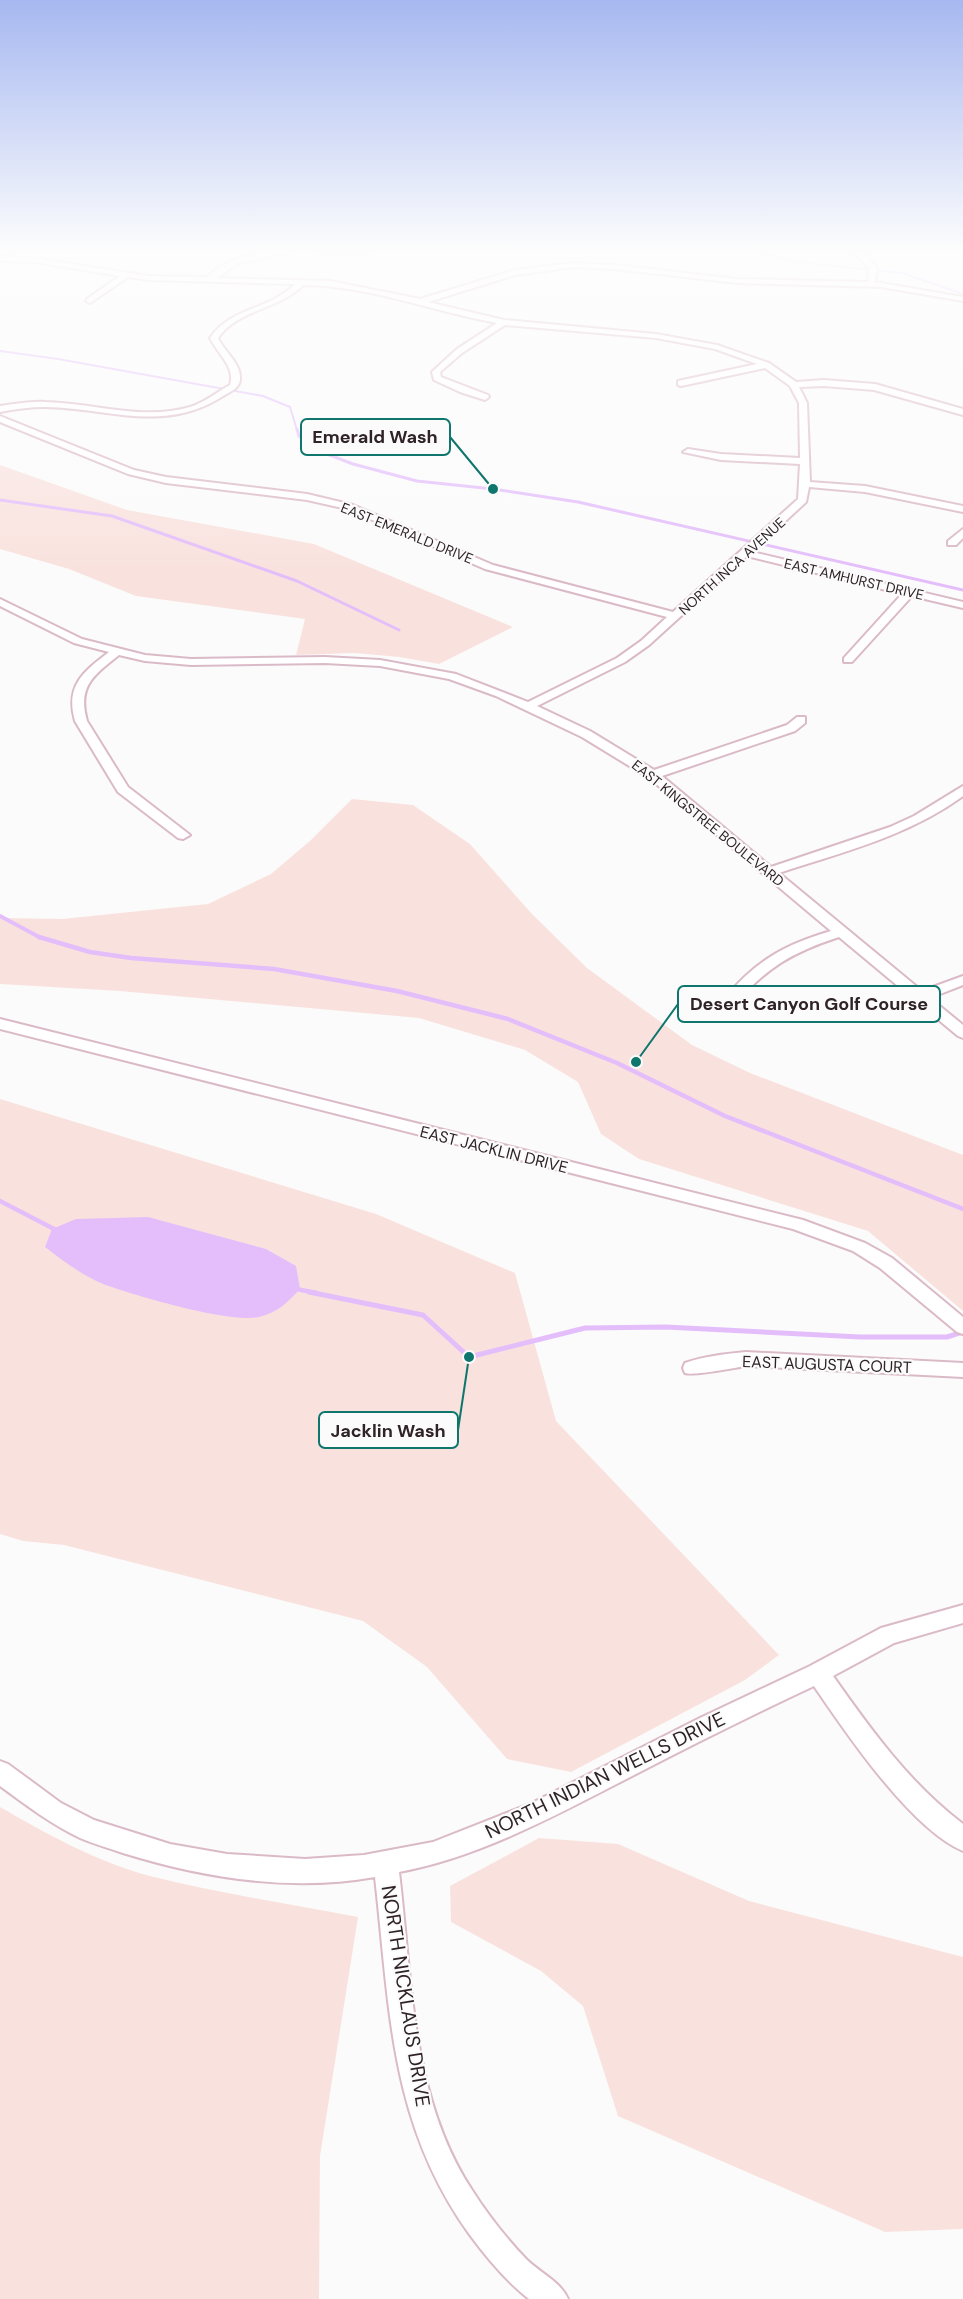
<svg xmlns="http://www.w3.org/2000/svg" width="963" height="2299" viewBox="0 0 963 2299" font-family="'DM Sans',sans-serif">
<style>
.green{fill:#f9e2de}
.water{fill:#e4befb}
.lines{fill:none;stroke-linecap:round;stroke-linejoin:round}
.stream-far4{stroke:#e4befb;stroke-width:2}
.stream-far3{stroke:#e4befb;stroke-width:3}
.stream-far2{stroke:#e4befb;stroke-width:4}
.stream-far1{stroke:#e4befb;stroke-width:4.5}
.stream{stroke:#e4befb;stroke-width:5}
.minor-casing{stroke:#dbbac8;stroke-width:4}
.minor{fill:#fff;fill-rule:evenodd}
.labels{text-anchor:middle;stroke-width:4.5;stroke-linejoin:round;paint-order:stroke}
.far-street-label{font-size:14px;fill:#2f2328;stroke:#fbfbfb}
.street-label{font-size:16px;fill:#2f2328;stroke:#fbfbfb}
.near-street-label{font-size:20px;fill:#2f2328;stroke:#fbfbfb}
.leader{fill:none;stroke:#0f766e;stroke-width:2}
.callout-dot{fill:#0f766e;stroke:#fbfbfb;stroke-width:2}
.callout{fill:#fbfbfb;stroke:#0f766e;stroke-width:2}
.callout-label{font-size:18px;text-anchor:middle;font-weight:bold;fill:#2f2328}
</style>
<rect width="100%" height="100%" fill="#fbfbfb"/>
<path class="green" d="M0,465L127,510L314,544L513,627L439,664L399,657L355,653L296,655L305,619L136,596L69,569L0,549Z
M352,799L413,805L470,844L532,914L587,968L692,1045L750,1073L963,1155V1311L868,1231L639,1159L601,1134L578,1082L525,1050L419,1018L120,991L0,984V918L62,919L208,904L271,874L311,840Z
M0,1099L376,1214L515,1273L556,1421L779,1655L745,1680L571,1772L507,1759L427,1667L363,1621L64,1545L23,1541L0,1534Z
M0,1807C47,1834 97,1862 150,1876C217,1893 290,1904 358,1917L320,2156L319,2299H0Z
M539,1838L618,1844L749,1901L963,1957V2229L885,2232L618,2116L583,2006L541,1971L451,1922L450,1886Z"/>
<path class="water" d="M148,1217L266,1249L296,1266L300,1289C287,1303 278,1312 259,1317C232,1324 132,1295 103,1284C82,1275 63,1261 45,1247L52,1229L76,1219Z"/>
<g class="lines">
<path class="stream-far4" d="M279,251L333,254L446,251
M751,251L798,262L902,273L963,294
M0,351L58,359L263,396L290,407L297,430"/>
<path class="stream-far3" d="M297,429L299,436L319,451L353,464L417,481L493,489L578,502L963,590
M0,500L112,516L297,581L399,630"/>
<path class="stream-far2" d="M0,916L41,938"/>
<path class="stream-far1" d="M39,937L90,952L131,958L274,969L397,991L508,1019L617,1063L725,1116L963,1209
M0,1201L56,1230
M296,1289L317,1293"/>
<path class="stream" d="M309,1292L423,1315L469,1357L585,1328L666,1327L860,1337H947L963,1332"/>
<defs>
<path id="minor" d="M277,251H295L239,263L216,278L330,281L420,299L515,270L574,263L615,265L737,279L868,282L869,268L860,259L847,251C861,250 868,258 877,268L875,282L963,297V301L881,287L737,283L615,269L574,267L515,275L428,302L504,320L656,334L717,345L769,363L796,382L824,380L875,384L963,409V415L874,390L824,386L799,387L807,403L810,482L865,486L963,506V512L865,492L809,487L806,502L752,552L963,602V608L912,596L852,662H844V658L902,594L747,556L649,645L625,662L537,706L590,731L654,770L787,725L797,717H805V723L795,731L662,776L771,867L890,827L914,816L963,786V796C908,836 843,852 779,873L922,991L963,976V985L930,998L963,1025V1038L958,1036L839,937C793,952 767,967 735,1004H725L723,1001L725,998C757,960 784,945 831,931L649,778L582,737L496,696L449,679L380,666L325,663L191,665L145,661L119,655C94,675 77,686 87,721L128,787L190,835L183,839L178,838L118,792L75,721C65,686 83,672 109,652L74,643L0,606V599L82,639L145,655L191,659L325,657L380,660L456,674L528,702L617,658L641,641L667,617L485,569L347,509L307,500L166,483L128,474L0,422V416L134,470L166,477L307,494L353,505L493,565L673,612L798,499L800,464L721,460L683,452L688,449L721,454L800,458L799,403L790,386L765,368L681,386L678,385V381L757,364L715,349L656,338L505,325L462,353L440,372L441,377L488,395L489,397L485,400L460,392L434,380L432,372L457,349L497,323C431,311 370,286 303,285C279,310 238,309 218,338C224,351 240,363 240,377C241,388 231,391 223,396C164,434 109,408 45,407C30,407 15,409 0,412V406C15,404 30,401 46,402C94,403 142,421 190,407C204,403 217,392 230,385C236,367 217,353 210,338C231,307 270,310 295,284L148,280L128,277L90,303L86,301L87,299L120,276L34,262L0,261V257L34,258L148,276L207,277C227,258 251,254 277,251Z
M963,529V538L956,545H948V541Z
M0,1019L803,1220L865,1243L892,1258L963,1317V1334L957,1332L880,1268L853,1251L793,1229L0,1029Z
M746,1352L963,1363V1377L746,1366C733,1368 694,1376 685,1373L683,1368L685,1363C705,1356 725,1354 746,1352Z
M963,1605V1623L894,1643L833,1676C871,1730 910,1784 963,1824V1851C911,1829 846,1733 814,1686C754,1714 694,1744 634,1775C560,1813 481,1857 399,1872C412,1979 411,2098 472,2190C488,2215 506,2238 526,2259C539,2272 561,2282 568,2299H529C506,2281 487,2258 470,2235C389,2123 390,2008 375,1877C292,1892 203,1878 123,1853C109,1848 94,1844 80,1838C51,1824 26,1805 0,1786V1761L8,1764L61,1803L94,1820L170,1844L227,1854L305,1859L364,1855L433,1842L532,1803L700,1718L810,1666L881,1628Z"/>
</defs>
<use href="#minor" class="minor-casing"/>
<use href="#minor" class="minor"/>
</g>
<linearGradient id="sky" x2="0" y2="1"><stop stop-color="#a6b8f0"/><stop offset="0.44" stop-color="#fdfdfd"/><stop offset="1" stop-color="#fdfdfd" stop-opacity="0"/></linearGradient>
<rect width="963" height="572" fill="url(#sky)"/>
<g class="labels">
<g class="far-street-label">
<text transform="translate(407 533) rotate(22)" y="5">EAST EMERALD DRIVE</text>
<text transform="translate(732 566) rotate(-42)" y="5">NORTH INCA AVENUE</text>
<text transform="translate(854 579) rotate(13)" y="5">EAST AMHURST DRIVE</text>
<text transform="translate(708 823) rotate(39)" y="5">EAST KINGSTREE BOULEVARD</text>
</g>
<g class="street-label">
<text transform="translate(494 1149) rotate(14)" y="6">EAST JACKLIN DRIVE</text>
<text transform="translate(827 1364) rotate(2)" y="6">EAST AUGUSTA COURT</text>
</g>
<g class="near-street-label">
<text transform="translate(605 1775) rotate(-26)" y="7">NORTH INDIAN WELLS DRIVE</text>
<text transform="translate(406 1996) rotate(81)" y="7">NORTH NICKLAUS DRIVE</text>
</g>
</g>
<path class="leader" d="M493 489L450 437M636 1062L678 1004M469 1357L458 1430"/>
<g class="callout-dot">
<circle cx="493" cy="489" r="6"/>
<circle cx="636" cy="1062" r="6"/>
<circle cx="469" cy="1357" r="6"/>
</g>
<g class="callout">
<rect x="301" y="419" width="149" height="36" rx="6"/>
<rect x="678" y="986" width="262" height="36" rx="6"/>
<rect x="319" y="1412" width="139" height="36" rx="6"/>
</g>
<g class="callout-label">
<text x="375" y="443">Emerald Wash</text>
<text x="809" y="1010">Desert Canyon Golf Course</text>
<text x="388" y="1437">Jacklin Wash</text>
</g>
</svg>
